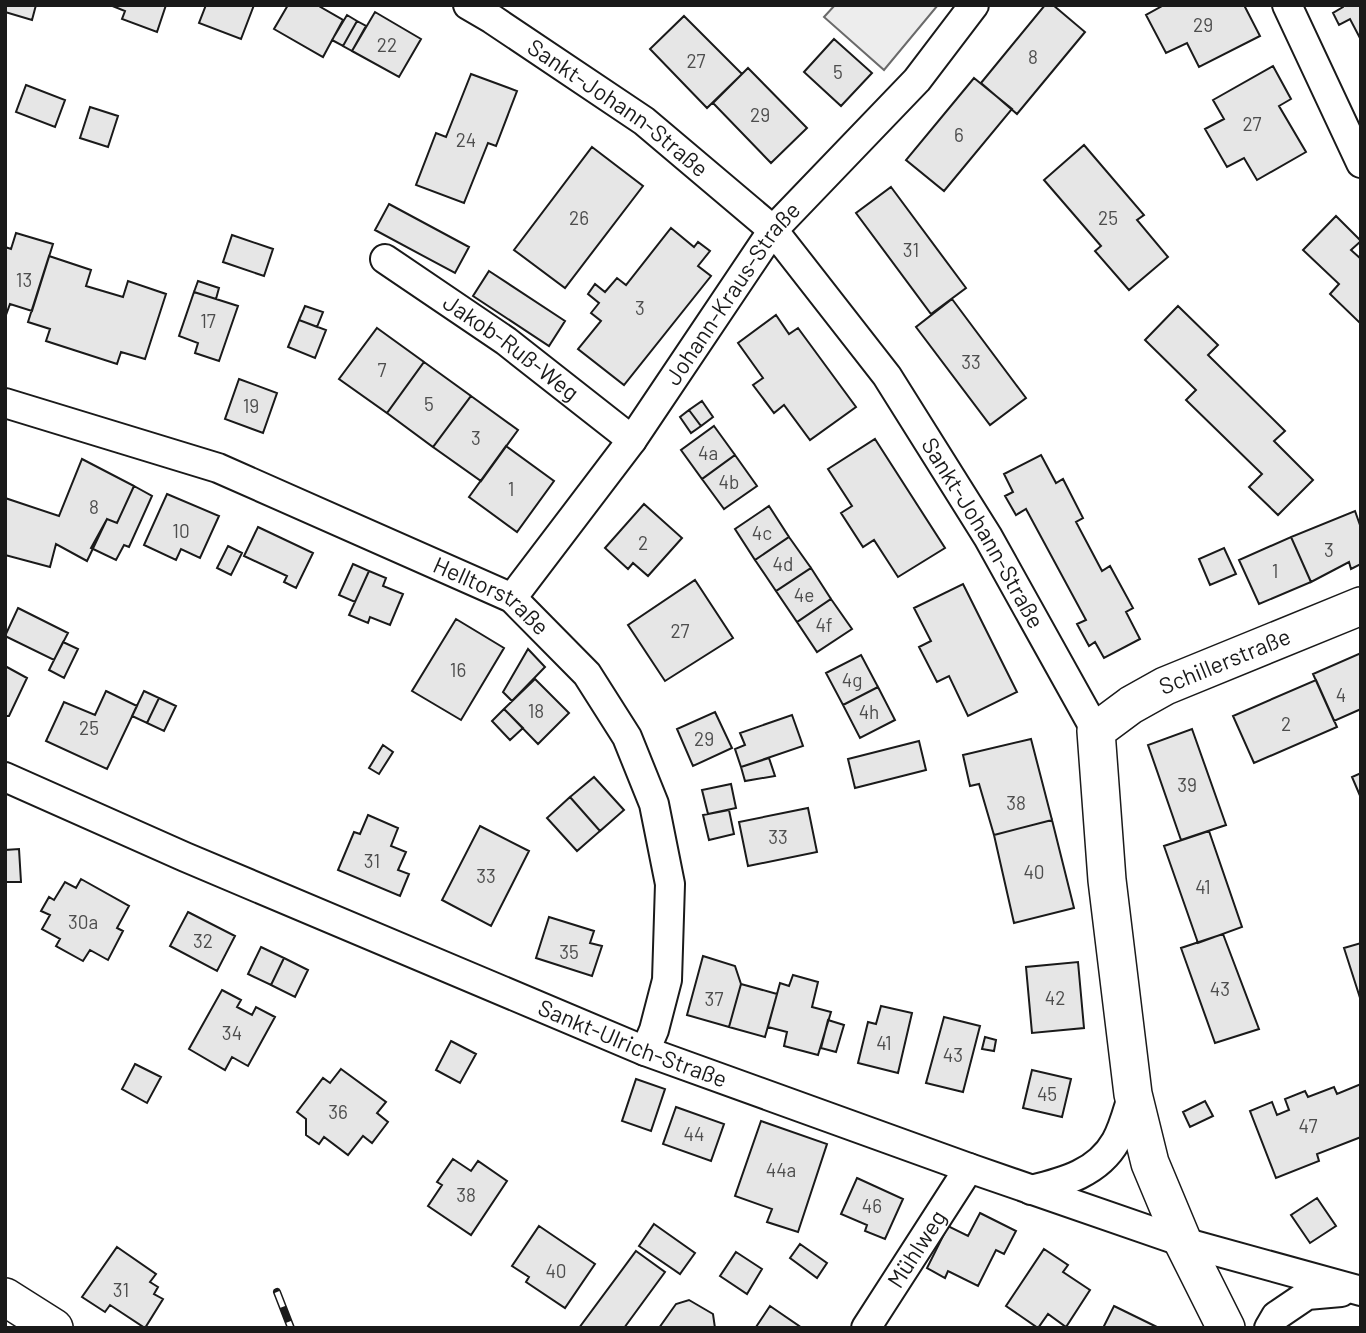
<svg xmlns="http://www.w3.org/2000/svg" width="1366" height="1333" viewBox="0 0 1366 1333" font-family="Barlow,sans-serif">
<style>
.built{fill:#ededed;stroke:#6a6a6a;stroke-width:2}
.building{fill:#e6e6e6;stroke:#1a1a1a;stroke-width:2}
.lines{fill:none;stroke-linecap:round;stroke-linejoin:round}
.minor-casing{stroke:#1a1a1a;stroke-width:32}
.tertiary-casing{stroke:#1a1a1a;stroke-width:40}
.minor{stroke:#fff;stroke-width:28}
.tertiary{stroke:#fff;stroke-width:37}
.rail-casing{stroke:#1a1a1a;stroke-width:8}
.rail{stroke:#fff;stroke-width:5;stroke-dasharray:16;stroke-linecap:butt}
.labels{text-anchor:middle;stroke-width:5;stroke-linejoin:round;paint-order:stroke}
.number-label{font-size:19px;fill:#4d4d4d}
.street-label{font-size:23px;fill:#1a1a1a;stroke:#fff}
</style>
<rect width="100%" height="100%" fill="#fff"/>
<path class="built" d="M835,5H938L884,70L824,17Z"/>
<path class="building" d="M5,5H36L32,20L5,12Z
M110,5H166L157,32L122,19L125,11Z
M206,5H254L241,39L199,23Z
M288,5H317L343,20L323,57L274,29Z
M1045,5H1053L1085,32L1017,114L981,83Z
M1164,5H1244L1260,36L1199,67L1187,43L1166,53L1146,15Z
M1343,5H1361V40L1350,19L1339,25L1333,13L1343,7Z
M375,12L421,39L399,77L352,51Z
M347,15L357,21L343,46L332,40Z
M684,16L742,74L707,108L650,49Z
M357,21L366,26L352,51L343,46Z
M834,39L872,73L841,106L804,72Z
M1273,66L1291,99L1279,106L1306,152L1257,180L1244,158L1227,167L1205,129L1224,119L1213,100Z
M748,68L807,128L771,163L713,103Z
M471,74L517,91L496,146L488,143L464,203L416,185L436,133L446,137Z
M974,78L1012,109L944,191L906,160Z
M26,85L65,100L55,127L16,112Z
M90,107L118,116L108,147L80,138Z
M1084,145L1144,215L1137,220L1168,257L1129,290L1095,251L1101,246L1044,180Z
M592,147L643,186L565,288L514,250Z
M891,187L966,288L931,314L856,213Z
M389,204L469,247L455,273L375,230Z
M1336,216L1361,241L1351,250L1361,259V324L1330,294L1339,284L1303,250Z
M671,228L694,247L698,242L710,251L698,266L711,276L624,385L578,349L601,321L591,313L599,303L588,294L595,284L605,292L617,278L626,285Z
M16,233L53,244L32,311L10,304L6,315L5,247L11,249Z
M232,235L273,249L264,276L223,262Z
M49,256L91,270L86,286L123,297L128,281L166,294L145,359L121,352L117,364L46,341L50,329L28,322Z
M489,271L565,321L549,346L473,296Z
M198,281L219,288L216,299L194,292Z
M194,292L238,306L219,361L195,353L198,343L179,336Z
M952,299L1026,398L990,425L916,327Z
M305,306L323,312L317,327L299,320Z
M1178,306L1218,345L1208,355L1285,431L1274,441L1313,480L1278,515L1249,487L1262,474L1186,400L1196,390L1145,340Z
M776,315L789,334L798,328L856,407L810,440L784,405L774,413L753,385L763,378L738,343Z
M299,320L326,330L315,358L288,347Z
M377,328L424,362L387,413L339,379Z
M424,362L471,396L433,447L387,413Z
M239,379L277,393L263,433L225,419Z
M471,396L518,430L481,481L433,447Z
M702,401L713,417L701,426L689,410Z
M689,410L701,426L691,433L680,417Z
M714,426L735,455L702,479L681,450Z
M875,439L945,548L898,577L874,540L863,547L841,513L852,506L828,469Z
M506,446L554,481L517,532L469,497Z
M735,455L757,486L724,509L702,479Z
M1041,455L1056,483L1063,479L1083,518L1076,522L1102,571L1110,566L1133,608L1126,612L1140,639L1104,658L1095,642L1089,646L1077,624L1086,620L1026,509L1016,515L1005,496L1013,492L1004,474Z
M82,459L134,486L117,523L107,519L87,561L56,544L50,567L5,555V498L59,516Z
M134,486L152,496L129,547L124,545L116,560L91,548L107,519L117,523Z
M167,494L219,516L200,558L181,549L176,560L144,545Z
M644,504L682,538L648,576L633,563L628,569L605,548Z
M769,506L789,537L755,560L735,529Z
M1355,511L1361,528V564L1351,569L1349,562L1311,582L1291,537Z
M258,527L313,553L296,588L284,582L287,576L244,556Z
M789,537L811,568L776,591L755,560Z
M1291,537L1311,582L1259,604L1239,560Z
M228,546L242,553L231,575L217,568Z
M1224,548L1236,574L1210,585L1199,559Z
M353,564L369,571L355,602L339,595Z
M811,568L831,599L797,622L776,591Z
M369,571L386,578L383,586L403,594L390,625L370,617L368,623L349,615Z
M695,580L733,638L665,681L628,625Z
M963,584L1017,692L968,716L949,676L937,682L919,647L931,641L914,608Z
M831,599L852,629L817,652L797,622Z
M18,608L68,633L54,660L5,636Z
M456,619L504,648L461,720L412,691Z
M63,642L78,649L64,678L49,670Z
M528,649L545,667L512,701L503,692Z
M1361,653V709L1334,721L1313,674Z
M861,655L878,687L843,705L826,673Z
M5,666L27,678L9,716H5Z
M535,679L569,713L538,744L504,709Z
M1316,680L1337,727L1254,763L1233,716Z
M878,687L895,720L860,738L843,705Z
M106,691L137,706L107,769L46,741L64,702L95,715Z
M144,691L159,698L147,723L132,716Z
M159,698L176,706L164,731L147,723Z
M504,709L523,728L510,740L492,721Z
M715,712L732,748L693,766L677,729Z
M792,715L803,746L741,767L735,749L745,745L740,733Z
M1192,729L1226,825L1181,840L1148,745Z
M1031,739L1052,820L994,835L979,784L970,786L963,755Z
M919,741L926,770L855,788L848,759Z
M383,745L393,752L379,774L369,768Z
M769,758L775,776L745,781L741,767Z
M1361,773V798L1352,777Z
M594,777L624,810L600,831L570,797Z
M731,784L736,808L708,814L702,790Z
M570,797L600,831L577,851L547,818Z
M808,808L817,852L748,866L739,822Z
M729,810L734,834L709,840L703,815Z
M368,815L398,828L391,846L406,852L398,870L409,874L400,896L338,870L354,832L360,834Z
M1052,820L1074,908L1014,923L994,835Z
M480,826L529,851L491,926L442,900Z
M1209,831L1242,927L1198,943L1164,846Z
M19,849L21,882H5V850Z
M81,879L129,906L117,928L123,931L108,960L90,950L83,961L56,946L60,939L42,929L50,915L41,911L49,897L54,900L65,882L76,888Z
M188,912L235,936L217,971L170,946Z
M549,917L594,931L590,943L602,946L592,976L536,958Z
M1223,934L1259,1029L1215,1043L1181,948Z
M1361,943V1001L1344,948Z
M261,947L284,958L271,985L248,974Z
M703,956L735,966L741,984L729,1027L687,1015Z
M284,958L308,970L295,997L271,985Z
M1078,962L1084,1028L1032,1033L1026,967Z
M793,975L818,982L812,1007L831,1012L818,1055L784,1046L787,1032L768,1027L780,983L789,986Z
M741,984L777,994L765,1037L729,1027Z
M222,990L241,1000L237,1007L252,1015L256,1007L275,1017L248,1066L232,1057L225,1070L189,1049Z
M881,1006L912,1013L898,1073L858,1063L868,1022L876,1024Z
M944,1017L980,1026L963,1092L926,1083Z
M828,1020L844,1025L836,1052L821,1048Z
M985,1037L996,1040L994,1051L982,1049Z
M451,1041L476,1054L460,1083L436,1070Z
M135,1064L161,1077L147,1103L122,1089Z
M341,1069L386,1102L377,1113L388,1122L372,1143L363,1136L348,1155L324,1137L319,1144L306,1135V1119L297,1112L323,1078L330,1083Z
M1032,1070L1071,1079L1062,1117L1023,1108Z
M636,1079L665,1089L651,1131L622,1121Z
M1361,1084V1137L1317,1154L1319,1161L1276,1178L1250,1111L1272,1102L1277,1115L1289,1110L1285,1099L1305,1091L1308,1097L1334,1087L1337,1094Z
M1205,1101L1213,1116L1190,1127L1183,1112Z
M676,1107L724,1124L711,1161L663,1144Z
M761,1121L827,1144L798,1232L767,1222L772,1209L735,1196Z
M453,1159L471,1171L478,1161L507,1181L471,1235L428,1206L442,1185L437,1182Z
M857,1178L903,1199L885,1239L865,1231L867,1225L841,1214Z
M1317,1198L1336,1226L1310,1243L1291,1215Z
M980,1213L1016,1231L1004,1254L996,1250L978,1286L948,1271L945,1278L927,1268L948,1226L968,1236Z
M654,1224L695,1253L680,1274L639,1246Z
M539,1226L595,1264L565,1308L526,1282L529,1277L512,1266Z
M800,1244L827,1263L817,1278L790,1258Z
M117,1247L156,1274L150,1282L158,1287L154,1294L163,1299L145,1328L110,1305L105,1312L82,1297Z
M1044,1249L1068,1265L1063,1272L1090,1290L1066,1327L1048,1314L1038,1328L1006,1306Z
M636,1251L665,1272L624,1328H579Z
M736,1252L762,1269L747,1294L720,1276Z
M689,1300L713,1314L715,1328H659L676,1304Z
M770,1306L802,1328L756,1327Z
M1114,1306L1159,1328H1103Z"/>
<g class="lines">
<defs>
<g id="minor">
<path id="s1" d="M468,5L492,19L644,121L773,230L887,376L988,537L1096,731"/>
<path d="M1287,5L1361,163"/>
<path id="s2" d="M385,259L506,341L632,440"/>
<path id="s3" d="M5,403L218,468L512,598L587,674L627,737L654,804L670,884L667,980L654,1030L645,1051"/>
<path id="s4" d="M512,598L632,440L773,230L917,80L974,5"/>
<path id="s5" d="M5,777L185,857L645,1051L969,1168L1183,1242L1361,1291"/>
<path d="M1031,1190C1064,1182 1098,1173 1116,1141C1124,1127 1128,1109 1133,1094"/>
<path id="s6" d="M866,1328L969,1168"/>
<path d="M1269,1328L1276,1316L1307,1295L1341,1292"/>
</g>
<g id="tertiary">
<path d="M5,1297L54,1328"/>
<path id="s7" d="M1226,1328L1183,1242L1150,1163L1133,1094L1107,880L1096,731L1131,705L1165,686L1361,606"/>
</g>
</defs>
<use href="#minor" class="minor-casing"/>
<use href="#tertiary" class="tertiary-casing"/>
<use href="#minor" class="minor"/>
<use href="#tertiary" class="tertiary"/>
<defs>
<path id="rail" d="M277,1292L291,1328"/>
</defs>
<use href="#rail" class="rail-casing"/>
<use href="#rail" class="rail"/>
</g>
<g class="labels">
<g class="number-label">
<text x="1203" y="32">29</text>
<text x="387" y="52">22</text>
<text x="1033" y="64">8</text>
<text x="696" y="68">27</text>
<text x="838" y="79">5</text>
<text x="760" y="122">29</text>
<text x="1252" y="131">27</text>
<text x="959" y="142">6</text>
<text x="466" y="147">24</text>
<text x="579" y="225">26</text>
<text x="1108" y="225">25</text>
<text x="911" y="257">31</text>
<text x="24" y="287">13</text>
<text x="640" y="315">3</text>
<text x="208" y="328">17</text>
<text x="971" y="369">33</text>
<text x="382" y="377">7</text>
<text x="429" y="411">5</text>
<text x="251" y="413">19</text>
<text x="476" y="445">3</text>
<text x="708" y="460">4a</text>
<text x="729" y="489">4b</text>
<text x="511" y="496">1</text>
<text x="94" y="514">8</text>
<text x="181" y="538">10</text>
<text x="762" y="540">4c</text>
<text x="643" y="550">2</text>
<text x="1329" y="557">3</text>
<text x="783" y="571">4d</text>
<text x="1275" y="578">1</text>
<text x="804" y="602">4e</text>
<text x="824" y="632">4f</text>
<text x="680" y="638">27</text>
<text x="458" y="677">16</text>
<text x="852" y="687">4g</text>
<text x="1341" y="702">4</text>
<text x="536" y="718">18</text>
<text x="869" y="719">4h</text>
<text x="1286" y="731">2</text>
<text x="89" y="735">25</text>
<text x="704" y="746">29</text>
<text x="1187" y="792">39</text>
<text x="1016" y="810">38</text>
<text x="778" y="844">33</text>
<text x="372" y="868">31</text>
<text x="1034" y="879">40</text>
<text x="486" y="883">33</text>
<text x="1203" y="894">41</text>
<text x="83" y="929">30a</text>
<text x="203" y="948">32</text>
<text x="569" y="959">35</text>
<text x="1220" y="996">43</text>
<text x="1055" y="1005">42</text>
<text x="714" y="1006">37</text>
<text x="232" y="1040">34</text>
<text x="884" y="1050">41</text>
<text x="953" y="1062">43</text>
<text x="1047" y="1101">45</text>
<text x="338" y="1119">36</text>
<text x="1308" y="1133">47</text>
<text x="694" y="1141">44</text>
<text x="781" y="1177">44a</text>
<text x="466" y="1202">38</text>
<text x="872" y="1213">46</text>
<text x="556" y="1278">40</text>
<text x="121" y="1297">31</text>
</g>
<g class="street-label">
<text dy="8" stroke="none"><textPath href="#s1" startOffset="182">Sankt-Johann-Straße</textPath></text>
<text dy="8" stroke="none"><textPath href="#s4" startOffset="376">Johann-Kraus-Straße</textPath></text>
<text dy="8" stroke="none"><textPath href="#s2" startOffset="154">Jakob-Ruß-Weg</textPath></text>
<text dy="8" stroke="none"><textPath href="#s1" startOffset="749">Sankt-Johann-Straße</textPath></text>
<text dy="8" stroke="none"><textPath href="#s3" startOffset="525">Helltorstraße</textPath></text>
<text dy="8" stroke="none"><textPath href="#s7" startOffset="765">Schillerstraße</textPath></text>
<text dy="8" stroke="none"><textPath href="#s5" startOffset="682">Sankt-Ulrich-Straße</textPath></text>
<text dy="8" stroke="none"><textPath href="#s6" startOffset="94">Mühlweg</textPath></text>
</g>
</g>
<rect width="1366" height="1333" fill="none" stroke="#1a1a1a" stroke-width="14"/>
</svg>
